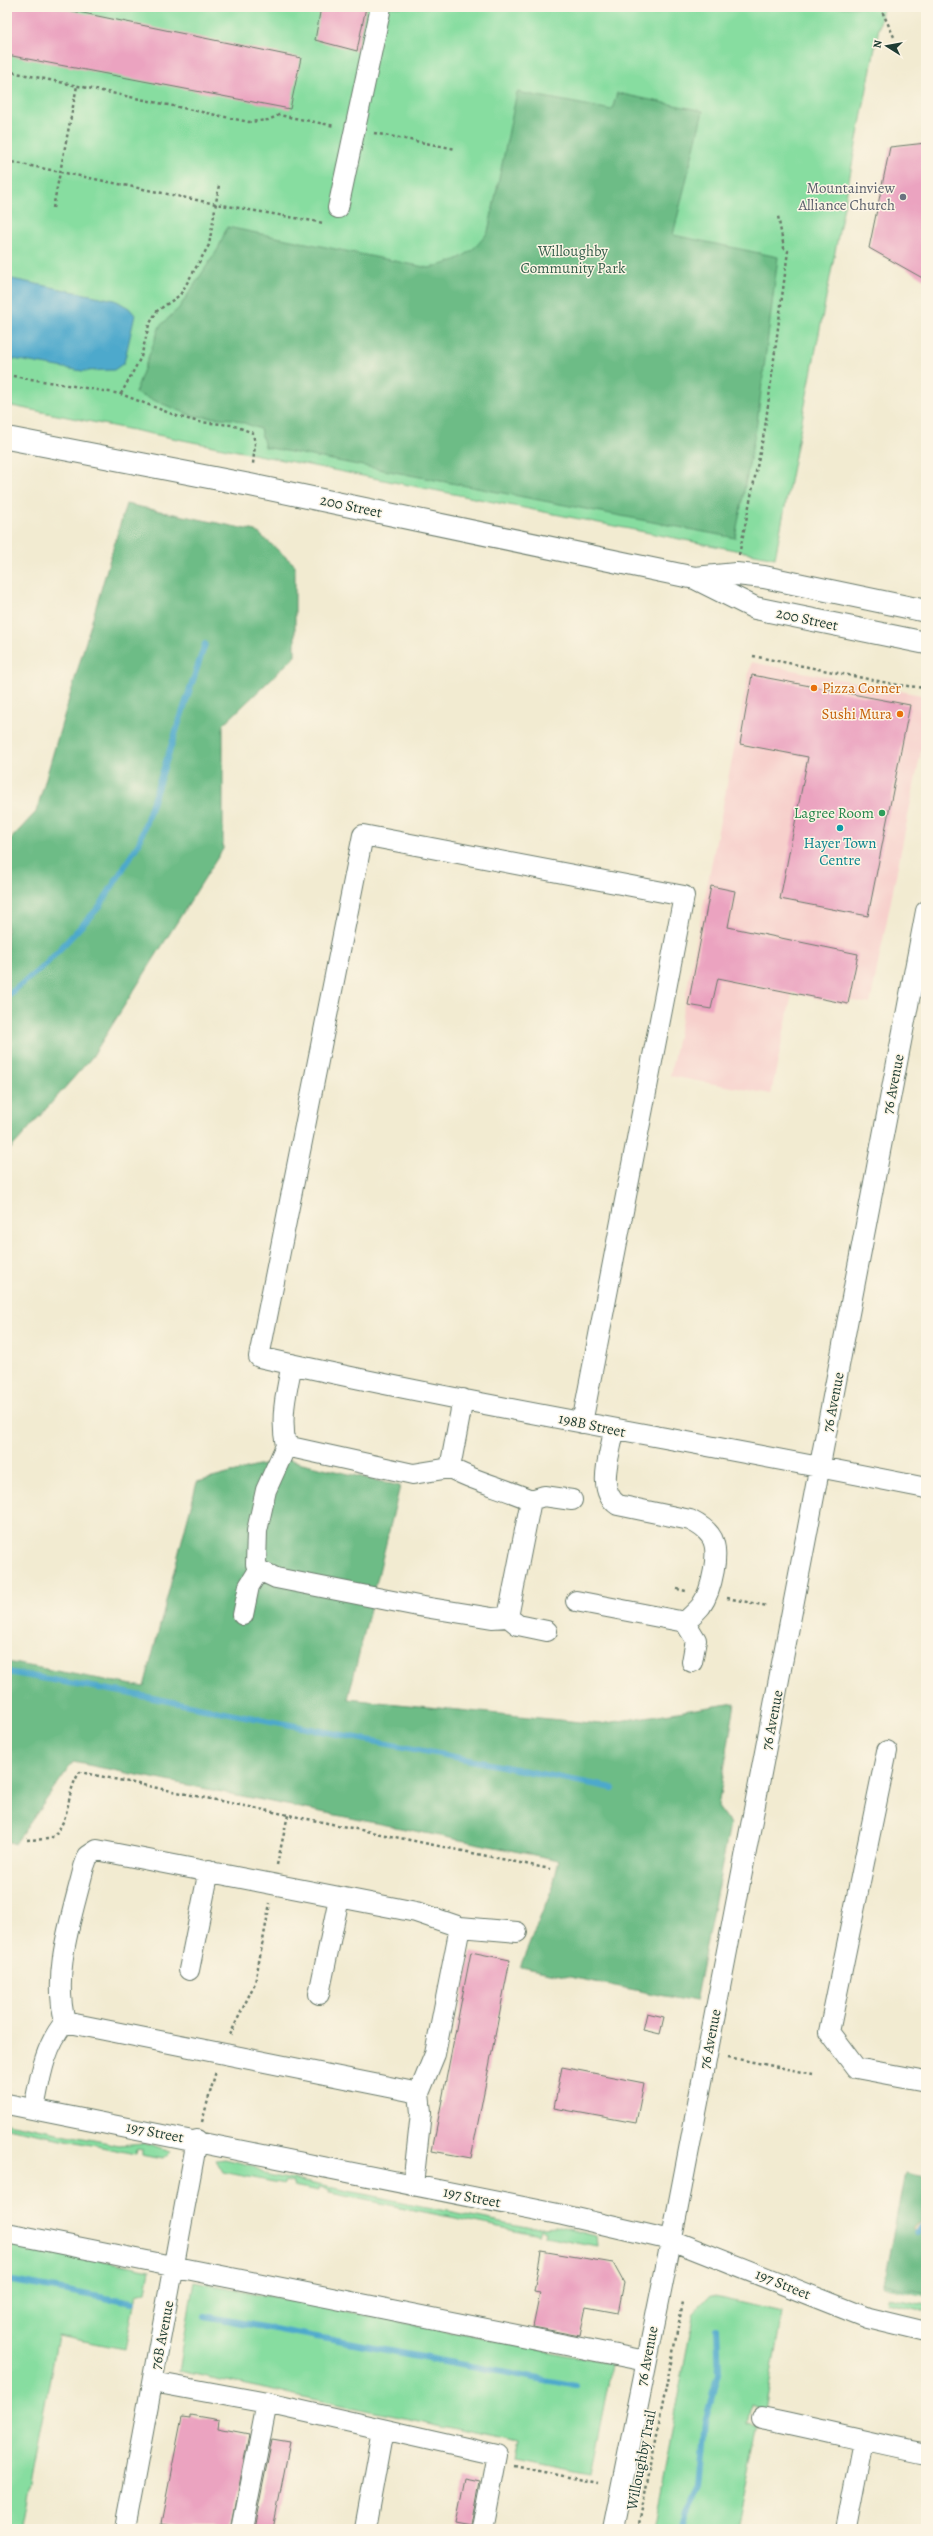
<svg xmlns="http://www.w3.org/2000/svg" width="933" height="2536" viewBox="0 0 933 2536" font-family="Alegreya,serif">
<style>
.built{fill:#f7d0cc}
.green{fill:#87dda0;stroke:#538d6a}
.forest{fill:#6dbc86;stroke:#467c5d}
.sand{fill:#eeda9e;stroke:#868c69}
.water{fill:#4ea9cc;stroke:#367380}
.lines{fill:none;stroke-linecap:round;stroke-linejoin:round}
.stream{stroke:#4ea9cc;stroke-width:6}
.building{fill:#eba3c0}
.minor-casing{stroke:#697a6b;stroke-width:22}
.major-casing{stroke:#697a6b;stroke-width:24}
.path{stroke:#697a6b;stroke-width:2.5;stroke-dasharray:3 3;stroke-linecap:butt}
.minor{stroke:#fff;stroke-width:20}
.major{stroke:#fff;stroke-width:22}
.worship-dot{fill:#6b7280;stroke:#fcf5e5;stroke-width:1.5}
.food-dot{fill:#e8710a;stroke:#fcf5e5;stroke-width:1.5}
.leisure-dot{fill:#2e9e5b;stroke:#fcf5e5;stroke-width:1.5}
.culture-dot{fill:#0f9aa8;stroke:#fcf5e5;stroke-width:1.5}
.labels{text-anchor:middle;stroke-width:3;stroke-linejoin:round;paint-order:stroke}
.worship-label{font-size:15px;fill:#5b616d;stroke:#fcf5e5;text-anchor:end}
.park-label{font-size:15px;fill:#345d4a;stroke:#fcf5e5}
.street-label{font-size:15px;fill:#1f3d34;stroke:#fcf5e5}
.food-label{font-size:15px;fill:#c56008;stroke:#fcf5e5;text-anchor:start}
.leisure-label{font-size:15px;fill:#27864d;stroke:#fcf5e5;text-anchor:end}
.culture-label{font-size:15px;fill:#0d838f;stroke:#fcf5e5}
</style>
<rect width="100%" height="100%" fill="#fcf5e5"/>
<filter id="ink" filterUnits="userSpaceOnUse"><feTurbulence type="fractalNoise" baseFrequency=".025" numOctaves="2"/><feDisplacementMap in="SourceGraphic" scale="8" xChannelSelector="R" yChannelSelector="G"/><feConvolveMatrix kernelMatrix="1 2 1 2 8 2 1 2 1" color-interpolation-filters="sRGB"/></filter>
<filter id="wash" filterUnits="userSpaceOnUse"><feTurbulence type="fractalNoise" baseFrequency=".012" numOctaves="4" result="noise"/><feDisplacementMap in="SourceGraphic" scale="16" xChannelSelector="R" yChannelSelector="G"/><feGaussianBlur stdDeviation="0.9" result="paint"/><feColorMatrix in="noise" values="0 0 0 0 0 0 0 0 0 0 0 0 0 0 0 0 0 1.4 0 .05"/><feComposite in="paint" operator="in"/></filter>
<g filter="url(#wash)">
<rect width="100%" height="100%" fill="#f2ebd1"/>
<path class="built" d="M751,662L926,696V727L870,1004L793,989L771,1094L670,1076Z"/>
<path class="green" d="M7,7H883L775,558L7,405Z
M7,2123L119,2145L142,2143L171,2152L163,2159L142,2155V2149L137,2148L136,2154L7,2128Z
M225,2159L250,2165L269,2175L531,2228L556,2226L596,2236L597,2246L545,2236L546,2231L541,2229L539,2235L330,2193V2190L319,2188V2191L293,2186V2183L285,2181L284,2184L223,2172L216,2160Z
M7,2241L150,2270L146,2292L136,2295L125,2349L58,2336L21,2529H7Z
M194,2281L612,2364L590,2476L515,2461L519,2442L179,2371Z
M883,2285L926,2293V2296L882,2287Z
M710,2296L782,2312L765,2411L751,2405L747,2424L759,2426L737,2529H652L694,2313Z
M888,2298L926,2305V2311L887,2303Z"/>
<path class="forest" d="M517,92L612,110L617,93L703,111L673,235L778,257L757,423L735,538L265,447L260,429L233,419L193,416L135,393L160,326L179,308L218,249L227,227L429,268C458,261 470,256 488,232Z
M126,504L256,531L295,565V656L223,725V849L92,1057L7,1153V843L36,812Z
M285,1459L400,1486L348,1699L600,1724L735,1703L718,1807L730,1824L695,2002L520,1967L553,1886L559,1860L73,1762L15,1844L7,1841V1662L144,1687L197,1482Z
M905,2173L926,2177V2218L912,2229L920,2234L926,2228V2293L883,2285Z"/>
<path class="sand" d="M926,2218V2228L920,2234L912,2229Z"/>
<path class="water" d="M7,278L115,300L129,308L135,315L124,363L114,370L82,371L7,358Z"/>
<g class="lines">
<path class="stream" d="M7,996L46,964L100,906L139,843L205,644
M7,1672L127,1693L613,1788
M916,2233L926,2222
M7,2280L132,2303
M205,2316L577,2386
M682,2529L688,2510L699,2489L705,2422L718,2374L716,2328"/>
</g>
<g id="blocks">
<path class="building" d="M7,7H54L301,58L290,109L7,55Z
M321,7H366L357,51L315,40Z
M926,143V280L869,248L890,147Z
M752,675L910,705L868,916L780,899L808,757L740,744Z
M711,886L735,891L728,927L858,954L848,1004L718,978L711,1009L688,1005Z
M471,1952L510,1960L471,2158L432,2151Z
M647,2013L664,2017L660,2034L643,2030Z
M562,2067L644,2083L636,2123L554,2108Z
M541,2251L613,2263L624,2283L618,2313L586,2307L580,2336L533,2327L540,2293L534,2292Z
M190,2415L219,2420L218,2428L249,2434L231,2529H192L161,2523L182,2417L190,2418Z
M272,2439L290,2442L282,2483L273,2529H254Z
M465,2478L480,2481L472,2527L456,2524Z"/>
</g>
</g>
<g filter="url(#ink)">
<use href="#blocks" fill-opacity="0" stroke="#697a6b" stroke-width="1"/>
<g class="lines">
<defs>
<path id="minor" d="M338,208L381,7
M463,1399L450,1468L413,1474L286,1446L266,1490L257,1531L256,1564L259,1570L276,1578L418,1606L492,1618L508,1617L518,1625L547,1631
M582,1423L684,896L363,835L259,1357C480,1407 704,1443 926,1488
M286,1446C280,1418 286,1393 292,1364
M450,1468C476,1482 504,1488 531,1500
M576,1601L685,1622C690,1617 696,1612 701,1606C711,1592 722,1550 710,1535C705,1528 698,1524 690,1520L618,1505C595,1490 611,1453 614,1430
M243,1615L249,1586L259,1570
M508,1617L531,1500L544,1496L572,1500
M685,1622L696,1640L692,1662
M887,1751L829,2032L856,2068L926,2081
M189,1970L209,1870
M319,1994L339,1898
M65,2022C52,1971 72,1917 84,1867L88,1856L97,1850L416,1912L460,1927L517,1932
M7,2104L563,2215L671,2240L868,2318L926,2332
M34,2109C40,2078 44,2047 65,2022L419,2093
M413,2185L421,2113L419,2093L435,2054L460,1927
M7,2233L646,2361
M153,2382L267,2403L497,2455L483,2529
M761,2418C817,2429 871,2443 926,2454
M125,2529L197,2140
M242,2529L267,2403
M365,2529L383,2430
M613,2529L677,2212L926,911
M846,2529L863,2441"/>
<path id="major" d="M7,438L250,485L695,578L755,608L926,643
M695,578L736,574L764,577L926,611"/>
</defs>
<use href="#minor" class="minor-casing"/>
<use href="#major" class="major-casing"/>
<path class="path" d="M880,7L895,39
M7,71L249,122L268,120L279,115L335,126
M374,133L456,149
M7,161L216,204L324,223
M53,208L77,86
M7,375L121,394L177,416L199,422L232,425L253,433L255,444L253,464
M121,394L141,357L149,325L157,311L180,295L209,245L219,185
M739,555L765,428L788,251L784,248L778,216
M753,656L898,685L926,688
M677,1589L686,1591
M727,1598L767,1606
M27,1840L50,1839C73,1820 64,1794 80,1772L550,1869
M277,1865L288,1815
M230,2035L255,1983L270,1903
M728,2057L813,2074
M202,2122L216,2071
M514,2466L598,2483
M638,2529L683,2302"/>
<use href="#minor" class="minor"/>
<use href="#major" class="major"/>
</g>
</g>
<circle class="worship-dot" cx="903" cy="197" r="4"/>
<g class="food-dot">
<circle cx="814" cy="688" r="4"/>
<circle cx="900" cy="714" r="4"/>
</g>
<circle class="leisure-dot" cx="882" cy="813" r="4"/>
<circle class="culture-dot" cx="840" cy="828" r="4"/>
<g class="labels">
<g class="worship-label">
<text x="895" y="193">Mountainview<tspan x="895" dy="17">Alliance Church</tspan></text>
</g>
<g class="park-label">
<text x="573" y="256">Willoughby<tspan x="573" dy="17">Community Park</tspan></text>
</g>
<g class="street-label">
<text transform="translate(351 506) rotate(12)" y="5">200 Street</text>
<text transform="translate(807 619) rotate(12)" y="5">200 Street</text>
<text transform="translate(893 1084) rotate(-79)" y="5">76 Avenue</text>
<text transform="translate(833 1402) rotate(-79)" y="5">76 Avenue</text>
<text transform="translate(592 1425) rotate(12)" y="5">198B Street</text>
<text transform="translate(772 1720) rotate(-79)" y="5">76 Avenue</text>
<text transform="translate(710 2039) rotate(-79)" y="5">76 Avenue</text>
<text transform="translate(155 2132) rotate(11)" y="5">197 Street</text>
<text transform="translate(472 2197) rotate(11)" y="5">197 Street</text>
<text transform="translate(783 2284) rotate(22)" y="5">197 Street</text>
<text transform="translate(162 2335) rotate(-79)" y="5">76B Avenue</text>
<text transform="translate(647 2356) rotate(-79)" y="5">76 Avenue</text>
<text transform="translate(641 2460) rotate(-79)" y="5">Willoughby Trail</text>
</g>
<g class="food-label">
<text x="822" y="693">Pizza Corner</text>
<text x="892" y="719" text-anchor="end">Sushi Mura</text>
</g>
<g class="leisure-label">
<text x="874" y="818">Lagree Room</text>
</g>
<g class="culture-label">
<text x="840" y="848">Hayer Town<tspan x="840" dy="17">Centre</tspan></text>
</g>
</g>
<rect width="933" height="2536" fill="none" stroke="#fcf5e5" stroke-width="24"/>
<g transform="translate(887 46) rotate(281)" stroke="#fcf5e5" stroke-width="3" paint-order="stroke">
<path d="M0-3L7 15L0 10L-7 15Z" fill="#1f3d34"/>
<text y="-6" font-size="11" font-weight="bold" text-anchor="middle" fill="#1f3d34">N</text>
</g>
</svg>
